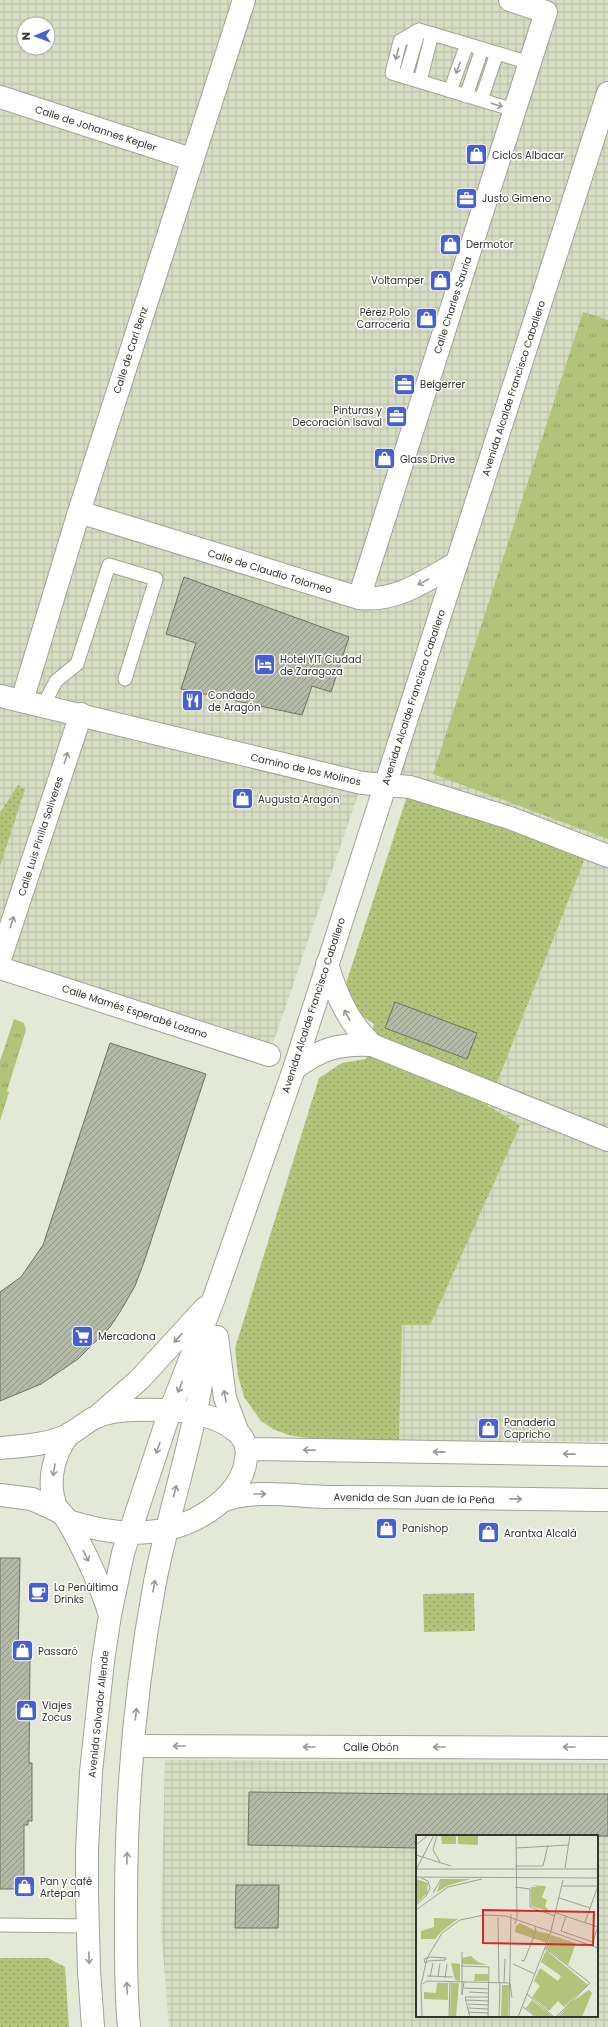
<svg xmlns="http://www.w3.org/2000/svg" width="608" height="2027" viewBox="0 0 608 2027" font-family="Poppins,sans-serif">
<style>
.industrial{fill:url(#industrial-grid);fill-rule:evenodd}
.grass{fill:url(#grass-tufts)}
.park{fill:url(#park-dots)}
.building{fill:url(#building-hatch);stroke:#6e7262}
.lines{fill:none;stroke-linecap:round;stroke-linejoin:round}
.lane-casing{stroke:#a0a493;stroke-width:15}
.street-casing{stroke:#a0a493;stroke-width:24}
.secondary-casing{stroke:#a0a493;stroke-width:24}
.lane{stroke:#fff;stroke-width:13}
.street{stroke:#fff;stroke-width:22}
.secondary{stroke:#fff;stroke-width:22}
.oneway{stroke:#999a96}
.labels{text-anchor:middle;stroke-width:3;stroke-linejoin:round;paint-order:stroke}
.street-label{font-size:10px;fill:#33352e;stroke:#fff}
.poi-label{font-size:10px;fill:#33352e;stroke:#fff;text-anchor:start}
.inset-road{fill:none;stroke:#9da193;stroke-width:1}
.view{fill:#d62828;fill-opacity:0.15;stroke:#d62828;stroke-width:2}
.inset-edge{fill:none;stroke:#33352e;stroke-width:2}
</style>
<defs>
<pattern id="industrial-grid" width="8" height="8" patternUnits="userSpaceOnUse"><rect width="8" height="8" fill="#d6ddc3"/><path d="M0 4h8M4 0v8" fill="none" stroke="#b8bea8"/></pattern>
<pattern id="grass-tufts" width="24" height="20" patternUnits="userSpaceOnUse"><rect width="24" height="20" fill="#b2c47a"/><path d="M3 7l-1-3M5 7V3M7 7l1-3M15 17l-1-3M17 17v-4M19 17l1-3" fill="none" stroke="#91a064"/></pattern>
<pattern id="park-dots" width="8" height="8" patternUnits="userSpaceOnUse"><rect width="8" height="8" fill="#b2c47a"/><path d="M2 2h.1M6 6h.1" fill="none" stroke="#91a064" stroke-width="1.8" stroke-linecap="round"/></pattern>
<pattern id="building-hatch" width="6" height="6" patternUnits="userSpaceOnUse"><rect width="6" height="6" fill="#b4b9a7"/><path d="M-1 1l2-2M0 6l6-6M5 7l2-2" fill="none" stroke="#939788"/></pattern>
</defs>
<rect width="100%" height="100%" fill="#e3e9d6"/>
<path class="industrial" d="M0,0H608V1441H399L402,1325L520,1125L488,1107L589,848L362,783L269,1055L0,968ZM24,24H48V48H24Z
M165,1760L608,1763V2027H169L161,1927ZM417,1836H597V2016H417Z"/>
<path class="grass" d="M583,312L608,320V839L433,774Z
M14,1019L24,1023L26,1030L7,1091L9,1092L0,1121V1061Z"/>
<path class="park" d="M18,785L25,789L0,866V813Z
M410,787L589,848L488,1106L520,1125L430,1325H402L399,1441L308,1438L288,1435L273,1429L261,1421L244,1397L238,1376L235,1348L319,1078L342,1063L366,1059L374,1024L340,1002Z
M474,1593L475,1631L424,1632L423,1594Z
M48,1958L65,1967L69,2027H0V1958Z"/>
<path class="building" d="M184,577L349,637L331,692L312,686L302,715L181,689L196,643L166,634Z
M395,1002L477,1033L467,1059L385,1028Z
M110,1043L206,1074L144,1262L135,1286L120,1312L110,1327L78,1359L41,1384L0,1401V1292L21,1277L43,1245Z
M0,1558H20L18,1659H30L29,1763H32V1821H28V1825H24V1889H0Z
M249,1792L428,1794H608V1836H417V1848L248,1845Z
M236,1885H279L278,1928H235Z"/>
<g class="lines">
<defs>
<path id="lane" d="M405,77L419,30
M420,81L432,34
M450,91L467,44
M466,96L482,49
M481,100L497,53
M514,110L392,73L400,41L419,30L530,63
M43,706L56,681L77,664L109,565L156,579L125,679
M0,1925L88,1926"/>
<path id="street" d="M0,97L191,159
M79,512L359,598C397,602 424,581 457,563
M359,598L546,12L510,0
M22,701L79,512L244,0
M0,959L81,714
M327,964C337,996 348,1022 372,1045
M0,968L269,1055
M294,1069C320,1049 339,1043 372,1045L608,1140
M133,1746L608,1748"/>
<path id="secondary" d="M0,696L362,783L410,787L436,795L510,818L608,856
M217,1337L225,1398L238,1433
M100,1414L140,1379L205,1308
M69,1434C54,1453 47,1480 55,1504C58,1512 65,1515 69,1523C85,1552 100,1583 110,1615
M0,1448C23,1446 47,1445 68,1435C77,1430 85,1423 94,1418C106,1412 121,1410 135,1410C167,1409 211,1409 237,1432C245,1439 248,1449 246,1459C242,1495 200,1522 167,1529C133,1537 100,1531 68,1521
M247,1449L608,1455
M0,1495L32,1499L58,1511
M222,1501C257,1488 296,1497 333,1497C424,1497 516,1499 608,1500
M93,2027L89,1971L87,1894V1850L91,1772L103,1661L110,1615L123,1553L170,1411L214,1298L294,1069L608,93
M129,2027C125,1986 126,1945 126,1904C126,1797 135,1688 155,1582C166,1526 183,1471 195,1415C201,1389 205,1362 209,1335"/>
</defs>
<use href="#lane" class="lane-casing"/>
<use href="#street" class="street-casing"/>
<use href="#secondary" class="secondary-casing"/>
<use href="#lane" class="lane"/>
<use href="#street" class="street"/>
<use href="#secondary" class="secondary"/>
</g>
<defs><path id="oneway-shaft" d="M-6 0H5M1.5-3L5.5 0L1.5 3" fill="none" stroke-width="1.6" stroke-linecap="round" stroke-linejoin="round"/></defs>
<g class="oneway">
<use href="#oneway-shaft" transform="translate(397 54) rotate(105)"/>
<use href="#oneway-shaft" transform="translate(458 68) rotate(110)"/>
<use href="#oneway-shaft" transform="translate(497 105) rotate(17)"/>
<use href="#oneway-shaft" transform="translate(423 582) rotate(152)"/>
<use href="#oneway-shaft" transform="translate(66 758) rotate(-72)"/>
<use href="#oneway-shaft" transform="translate(12 922) rotate(-72)"/>
<use href="#oneway-shaft" transform="translate(347 1015) rotate(-119)"/>
<use href="#oneway-shaft" transform="translate(178 1338) rotate(133)"/>
<use href="#oneway-shaft" transform="translate(180 1387) rotate(112)"/>
<use href="#oneway-shaft" transform="translate(225 1396) rotate(-101)"/>
<use href="#oneway-shaft" transform="translate(158 1448) rotate(109)"/>
<use href="#oneway-shaft" transform="translate(309 1450) rotate(-179)"/>
<use href="#oneway-shaft" transform="translate(439 1452) rotate(-179)"/>
<use href="#oneway-shaft" transform="translate(569 1454) rotate(-179)"/>
<use href="#oneway-shaft" transform="translate(54 1470) rotate(99)"/>
<use href="#oneway-shaft" transform="translate(175 1491) rotate(-75)"/>
<use href="#oneway-shaft" transform="translate(260 1494)"/>
<use href="#oneway-shaft" transform="translate(516 1499) rotate(1)"/>
<use href="#oneway-shaft" transform="translate(86 1556) rotate(64)"/>
<use href="#oneway-shaft" transform="translate(154 1586) rotate(-80)"/>
<use href="#oneway-shaft" transform="translate(136 1714) rotate(-83)"/>
<use href="#oneway-shaft" transform="translate(179 1746) rotate(-180)"/>
<use href="#oneway-shaft" transform="translate(309 1747) rotate(-180)"/>
<use href="#oneway-shaft" transform="translate(439 1747) rotate(-180)"/>
<use href="#oneway-shaft" transform="translate(569 1747) rotate(-180)"/>
<use href="#oneway-shaft" transform="translate(127 1858) rotate(-89)"/>
<use href="#oneway-shaft" transform="translate(89 1958) rotate(88)"/>
<use href="#oneway-shaft" transform="translate(127 1988) rotate(-93)"/>
</g>
<defs>
<symbol id="shop-square" viewBox="-11 -11 22 22"><rect x="-9" y="-9" width="18" height="18" rx="4" fill="#4660d4" stroke="#fff"/><path d="M-5-2.5h2.3a2.7 3.5 0 0 1 5.4 0H5L5.5 6h-11ZM-1.5-2.5h3a1.5 2.3 0 0 0-3 0Z" fill="#fff"/></symbol>
<symbol id="office-square" viewBox="-11 -11 22 22"><rect x="-9" y="-9" width="18" height="18" rx="4" fill="#4660d4" stroke="#fff"/><path d="M-6-3h4V-5.5h4V-3h4V5H-6ZM-1-4.5V-3h2v-1.5ZM-6 0V1H6V0Z" fill="#fff"/></symbol>
<symbol id="hotel-square" viewBox="-11 -11 22 22"><rect x="-9" y="-9" width="18" height="18" rx="4" fill="#4660d4" stroke="#fff"/><path d="M-6-4.5h1.5V1H6V5H4.5V3h-9V5H-6ZM-4 0a1.8 1.8 0 1 1 3.6 0ZM.5 0V-2.5h3Q6-2.5 6 0Z" fill="#fff"/></symbol>
<symbol id="restaurant-square" viewBox="-11 -11 22 22"><rect x="-9" y="-9" width="18" height="18" rx="4" fill="#4660d4" stroke="#fff"/><path d="M-5-6h1v4h1v-4h1v4h1v-4h1v5L-1.5 .5V6h-2V.5L-5-1ZM5-6V6H3V1.5H1.5Q1.5-4 5-6Z" fill="#fff"/></symbol>
<symbol id="supermarket-square" viewBox="-11 -11 22 22"><rect x="-9" y="-9" width="18" height="18" rx="4" fill="#4660d4" stroke="#fff"/><path d="M-6-5.5h2.5l.6 2H6L4.5 2H-2.5L-4.4-4H-6ZM-1.5 3.2a1.3 1.3 0 1 0 .1 0ZM3 3.2a1.3 1.3 0 1 0 .1 0Z" fill="#fff"/></symbol>
<symbol id="cafe-square" viewBox="-11 -11 22 22"><rect x="-9" y="-9" width="18" height="18" rx="4" fill="#4660d4" stroke="#fff"/><path d="M-5.5-4.5H6V0H3Q3 3.5 0 3.5H-2.5Q-5.5 3.5-5.5 0ZM3-3.2v2h1.7v-2ZM-6 4.5H4V6H-6Z" fill="#fff"/></symbol>
</defs>
<g fill-rule="evenodd">
<use href="#shop-square" x="464" y="142" width="25" height="25"/>
<use href="#office-square" x="454" y="186" width="25" height="25"/>
<use href="#shop-square" x="438" y="232" width="25" height="25"/>
<use href="#shop-square" x="428" y="268" width="25" height="25"/>
<use href="#shop-square" x="414" y="306" width="25" height="25"/>
<use href="#office-square" x="392" y="372" width="25" height="25"/>
<use href="#office-square" x="384" y="404" width="25" height="25"/>
<use href="#shop-square" x="372" y="446" width="25" height="25"/>
<use href="#hotel-square" x="252" y="652" width="25" height="25"/>
<use href="#restaurant-square" x="180" y="688" width="25" height="25"/>
<use href="#shop-square" x="230" y="786" width="25" height="25"/>
<use href="#supermarket-square" x="70" y="1324" width="25" height="25"/>
<use href="#shop-square" x="476" y="1416" width="25" height="25"/>
<use href="#shop-square" x="374" y="1516" width="25" height="25"/>
<use href="#shop-square" x="476" y="1520" width="25" height="25"/>
<use href="#cafe-square" x="26" y="1580" width="25" height="25"/>
<use href="#shop-square" x="10" y="1638" width="25" height="25"/>
<use href="#shop-square" x="14" y="1698" width="25" height="25"/>
<use href="#shop-square" x="12" y="1874" width="25" height="25"/>
</g>
<g class="labels">
<g class="street-label">
<text transform="translate(96 128) rotate(18)" y="4">Calle de Johannes Kepler</text>
<text transform="translate(452 305) rotate(-72)" y="4">Calle Charles Sauria</text>
<text transform="translate(130 350) rotate(-72)" y="4">Calle de Carl Benz</text>
<text transform="translate(513 388) rotate(-72)" y="4">Avenida Alcalde Francisco Caballero</text>
<text transform="translate(270 571) rotate(17)" y="4">Calle de Claudio Tolomeo</text>
<text transform="translate(413 697) rotate(-72)" y="4">Avenida Alcalde Francisco Caballero</text>
<text transform="translate(306 769) rotate(13)" y="4">Camino de los Molinos</text>
<text transform="translate(40 836) rotate(-72)" y="4">Calle Luis Pinilla Soliveres</text>
<text transform="translate(313 1005) rotate(-72)" y="4">Avenida Alcalde Francisco Caballero</text>
<text transform="translate(135 1011) rotate(18)" y="4">Calle Mamés Esperabé Lozano</text>
<text transform="translate(414 1498) rotate(1)" y="4">Avenida de San Juan de la Peña</text>
<text transform="translate(98 1714) rotate(-84)" y="4">Avenida Salvador Allende</text>
<text x="371" y="1751">Calle Obón</text>
</g>
<g class="poi-label">
<text x="492" y="159">Ciclos Albacar</text>
<text x="482" y="202">Justo Gimeno</text>
<text x="466" y="248">Dermotor</text>
<text x="424" y="284" text-anchor="end">Voltamper</text>
<text x="410" y="316" text-anchor="end">Pérez Polo<tspan x="410" dy="12">Carrocería</tspan></text>
<text x="420" y="388">Beigerrer</text>
<text x="382" y="414" text-anchor="end">Pinturas y<tspan x="382" dy="12">Decoración Isaval</tspan></text>
<text x="400" y="463">Glass Drive</text>
<text x="280" y="663">Hotel YIT Ciudad<tspan x="280" dy="12">de Zaragoza</tspan></text>
<text x="208" y="699">Condado<tspan x="208" dy="12">de Aragón</tspan></text>
<text x="258" y="803">Augusta Aragón</text>
<text x="98" y="1340">Mercadona</text>
<text x="504" y="1426">Panaderia<tspan x="504" dy="12">Capricho</tspan></text>
<text x="402" y="1532">Panishop</text>
<text x="504" y="1537">Arantxa Alcalá</text>
<text x="54" y="1591">La Penúltima<tspan x="54" dy="12">Drinks</tspan></text>
<text x="38" y="1655">Passaró</text>
<text x="42" y="1709">Viajes<tspan x="42" dy="12">Zocus</tspan></text>
<text x="40" y="1885">Pan y café<tspan x="40" dy="12">Artepan</tspan></text>
</g>
</g>
<g transform="translate(416 1835)">
<rect width="182" height="182" fill="#e3e9d6"/>
<path d="M25,44H55L33,50L21,57ZM115,52H122L128,68L125,74L115,71ZM135,100L160,108L152,130L130,113ZM130,115L172,150L148,172L142,166L133,176L116,162L124,151L118,146L124,133L142,146L145,141L125,127ZM35,128L44,129V146L39,145ZM21,148H32V165L8,164V157L20,158ZM173,155L176,158L166,182H142L155,167ZM116,165L137,182H121L110,173Z" fill="#b2c47a"/>
<path d="M0,44L12,48L11,58L0,69Z" fill="#b2c47a"/>
<path d="M25,0H40V9H26ZM115,50L130,51L126,62L131,65L129,71L135,78L125,74L128,68L122,66V52ZM18,83L42,84L26,96L19,104H5V96L18,92ZM104,88L120,96L134,99L131,108L99,97L100,91ZM55,121L62,127L71,130L46,129V123ZM59,139H72V146H58ZM35,148H43L40,182H34ZM86,150H93L92,181H85Z" fill="#b2c47a"/>
<path d="M42,0L62,1V10L42,9Z" fill="#b2c47a"/>
<path class="inset-road" d="M21,0L17,15L24,27M0,10L12,0M100,13L152,10M0,20L35,31M99,31H127L132,10M149,33L154,0M0,34H182M0,35L18,0M0,42L182,43M146,51H182M99,52L114,54V72L139,81M17,58L25,44M143,63L174,73M0,70L10,61L14,53L12,46L5,43M0,75L32,52L66,44M140,78L182,92M82,83L83,148M169,87L182,51M99,89L101,83L100,0M145,96L177,107L182,91M145,96L150,81M129,113L174,148L140,182M46,117V160L48,147M105,125L108,126L120,96L119,92M12,127L9,128L8,124L14,122L30,123L29,125L12,126M97,129L119,139M45,131L73,132L72,182M11,141L37,142M14,142L17,128M22,142L24,128M29,143L31,129M88,148L89,124M7,149L11,146L94,148L96,163M48,153L73,154M53,157L73,158M111,159L138,182M49,165L73,166M52,169L73,170M106,171L120,182M52,173L72,174M52,177L72,178M6,182L5,150L11,123L26,98L44,85L68,80L90,81L182,113M33,182L34,147M54,182L49,162H73M83,182L84,148M93,182L95,79M102,182L134,100L147,45"/>
<path class="view" d="M67,75L178,77L177,110L67,108Z"/>
<rect width="182" height="182" class="inset-edge"/>
</g>
<g transform="translate(36 36) rotate(269)"><circle r="19" fill="#ffffff" stroke="#adaeab"/>
<path d="M0-3L7 15L0 10L-7 15Z" fill="#4660d4"/>
<text y="-6" font-size="11" font-weight="bold" text-anchor="middle" fill="#33352e">N</text>
</g>
</svg>
